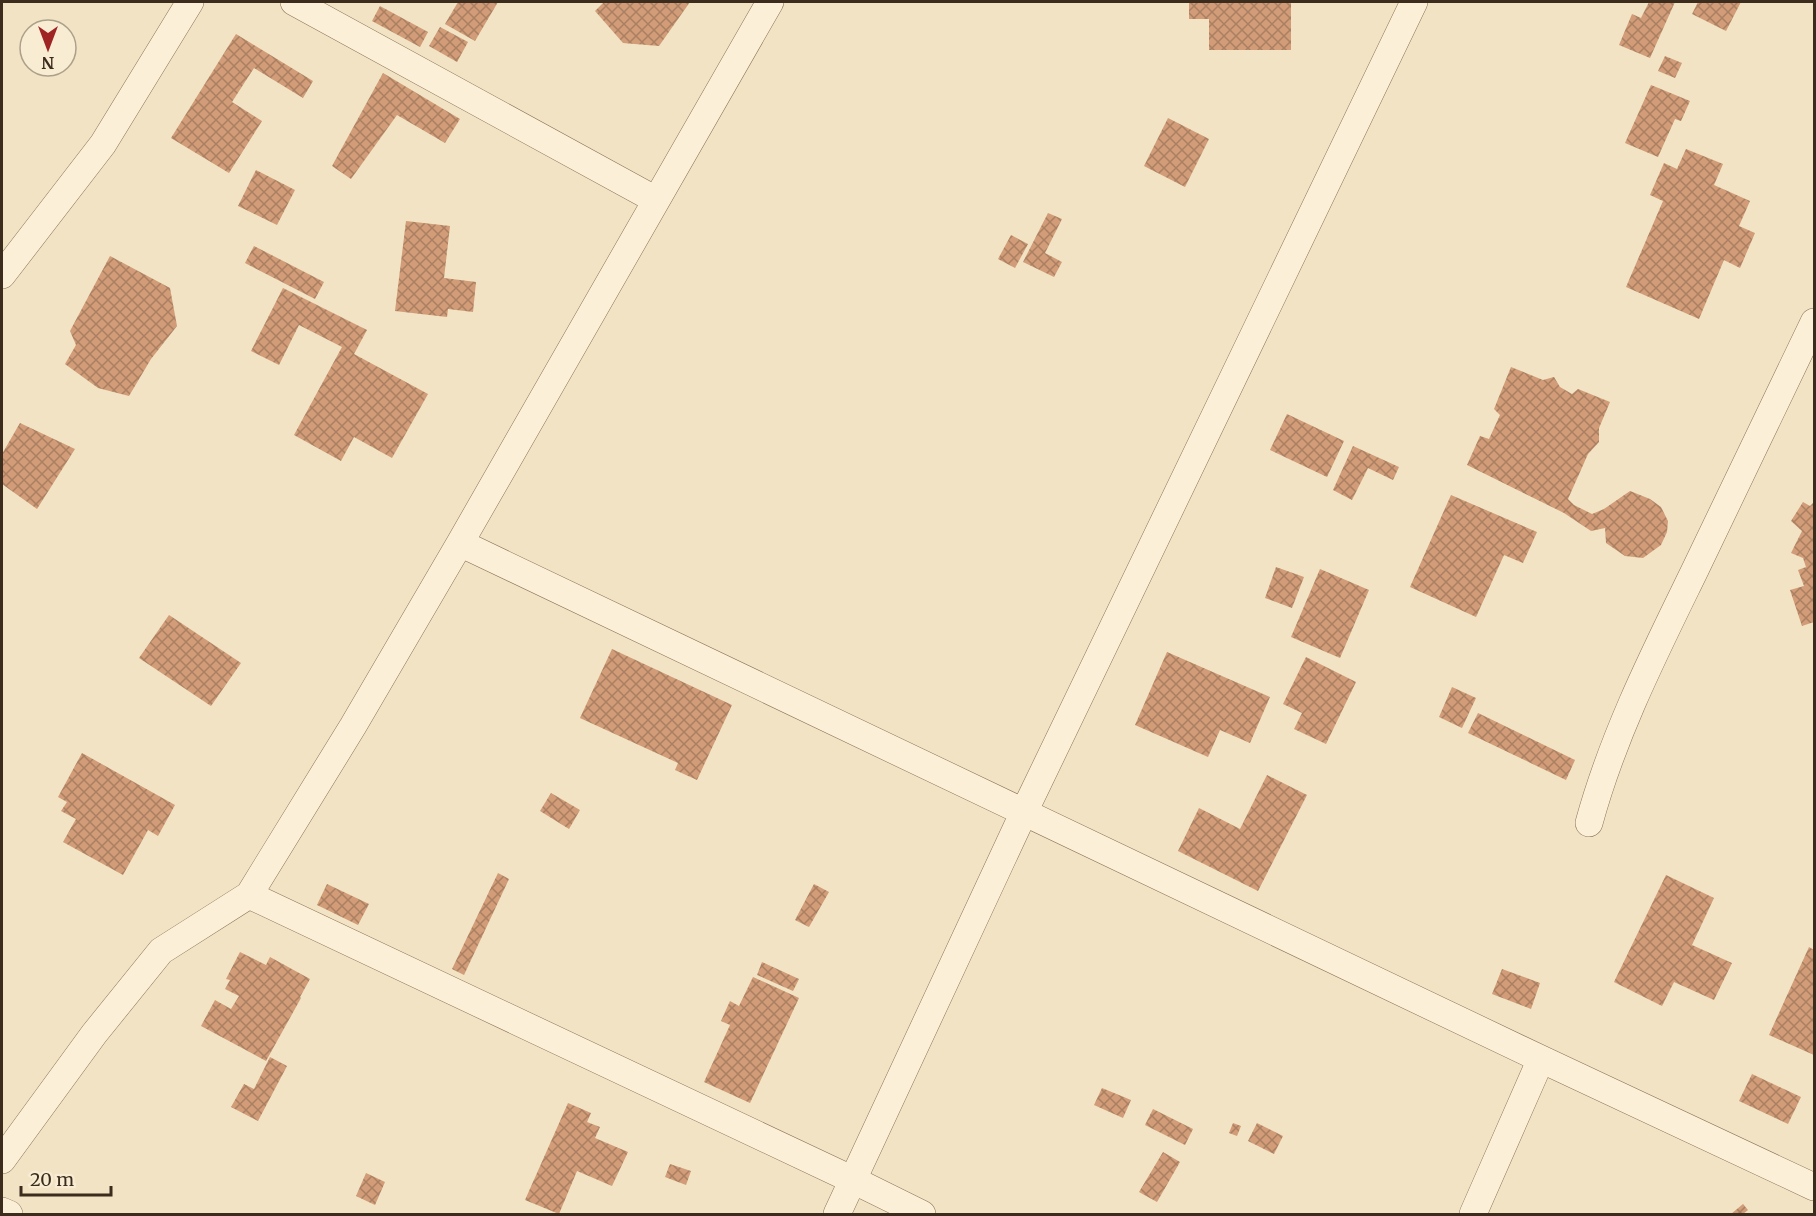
<svg xmlns="http://www.w3.org/2000/svg" width="1816" height="1216" viewBox="0 0 1816 1216" font-family="Merriweather,serif">
<style>
.building{fill:url(#building-cross-hatch)}
.lines{fill:none;stroke-linecap:round;stroke-linejoin:round}
.street-casing{stroke:#8c7458;stroke-width:28}
.street{stroke:#fbf0d7;stroke-width:27}
</style>
<defs>
<pattern id="building-cross-hatch" width="8" height="8" patternUnits="userSpaceOnUse" patternTransform="scale(1.5)"><rect width="8" height="8" fill="#d19c77"/><path d="M0 0l8 8M0 8l8-8" fill="none" stroke="#ab7f61"/></pattern>
</defs>
<rect width="100%" height="100%" fill="#f1e3c3"/>
<path class="building" d="M458,2H498L475,41L445,24Z
M604,2H690L659,46L623,43L595,11Z
M1189,2H1291V50H1209V19H1189Z
M1649,2H1675L1650,58L1619,45L1632,14L1641,18Z
M1698,2H1741L1726,31L1692,14Z
M380,6L428,32L420,47L372,21Z
M440,27L468,42L457,62L429,46Z
M236,34L313,81L303,98L254,68L232,102L262,121L229,173L171,138Z
M1665,56L1682,63L1675,78L1658,71Z
M383,73L460,119L445,143L397,115L351,179L332,166Z
M1651,85L1690,101L1681,121L1675,119L1658,157L1625,143Z
M1168,118L1209,139L1185,187L1144,166Z
M1686,149L1723,164L1714,185L1750,201L1739,226L1755,233L1740,268L1724,260L1699,319L1626,287L1663,201L1650,195L1664,163L1677,169Z
M256,170L295,190L277,225L238,206Z
M1048,213L1062,219L1045,253L1062,262L1054,277L1023,262Z
M406,221L450,226L444,278L476,282L473,312L448,309L447,317L395,311Z
M1011,235L1028,244L1015,268L998,259Z
M254,246L324,282L315,299L245,263Z
M110,256L170,288L177,326L151,359L129,396L98,388L65,364L76,345L70,331Z
M283,288L367,330L354,354L428,394L392,458L354,437L341,461L294,435L342,347L299,325L279,365L251,351Z
M1511,367L1543,380L1554,377L1560,387L1572,394L1578,389L1610,402L1599,428V442L1588,454L1568,499L1574,505L1592,514L1604,509L1630,491L1650,499L1661,507L1668,521L1667,532L1661,545L1643,558L1625,556L1606,543L1605,528L1591,531L1564,513L1467,465L1480,436L1489,439L1500,415L1494,409Z
M1287,414L1344,441L1327,477L1270,450Z
M20,423L75,449L37,509L2,484V454Z
M1353,446L1399,467L1393,480L1368,468L1352,500L1333,490Z
M1451,495L1537,532L1523,563L1504,555L1476,617L1410,587Z
M1803,502L1810,506L1814,502V622L1802,626L1790,590L1804,586L1798,570L1806,567L1803,558L1791,553L1802,531L1791,521Z
M1276,567L1304,577L1292,608L1265,598Z
M1320,569L1369,590L1340,658L1291,637Z
M169,615L241,663L211,706L139,658Z
M612,649L732,705L697,780L675,770L678,763L580,718Z
M1167,652L1270,697L1250,743L1220,730L1208,757L1135,725Z
M1306,657L1356,682L1326,744L1294,729L1302,713L1283,704Z
M1452,687L1476,698L1462,728L1439,717Z
M1478,713L1575,760L1566,780L1468,733Z
M82,753L175,805L158,836L148,830L123,875L63,842L76,819L61,811L67,802L58,797Z
M1267,775L1307,795L1258,891L1178,851L1199,808L1240,829Z
M551,793L580,810L569,829L540,811Z
M498,873L509,879L464,975L452,969Z
M1666,875L1714,898L1692,945L1732,963L1714,1000L1674,982L1662,1006L1614,982Z
M327,884L369,904L358,925L317,905Z
M814,884L829,892L809,927L795,920Z
M1809,947L1814,950V1055L1769,1035Z
M240,952L266,965L270,957L310,979L300,997L301,998L266,1061L201,1026L215,1000L231,1009L239,996L225,989L230,980L226,979Z
M762,962L799,979L793,991L757,975Z
M1502,969L1540,983L1531,1009L1492,994Z
M753,977L799,998L750,1103L704,1082L730,1025L721,1021L730,1001L739,1006Z
M270,1057L287,1066L258,1121L231,1107L244,1084L254,1089Z
M1752,1074L1801,1097L1788,1124L1739,1101Z
M1102,1088L1131,1100L1123,1118L1094,1105Z
M568,1103L591,1113L587,1122L600,1127L595,1138L628,1152L612,1186L577,1171L559,1214L525,1200Z
M1153,1109L1193,1129L1185,1145L1145,1125Z
M1233,1123L1241,1126L1237,1136L1229,1133Z
M1257,1123L1283,1136L1274,1154L1248,1141Z
M1163,1152L1180,1162L1157,1202L1139,1192Z
M670,1164L691,1171L686,1185L665,1177Z
M366,1173L385,1182L375,1205L356,1196Z
M1743,1204L1748,1210L1743,1214H1731Z"/>
<g class="lines">
<defs>
<path id="street" d="M294,2L656,200
M2,275L103,144L190,2
M460,543L1541,1059L1814,1187
M1589,823C1613,735 1654,654 1694,572C1734,489 1774,405 1814,322
M249,895L853,1180L922,1214
M2,1160L94,1034L161,951L249,895L353,726L460,543L770,2
M2,1211L9,1214
M837,1214L1024,812L1414,2
M1473,1214L1541,1059"/>
</defs>
<use href="#street" class="street-casing"/>
<use href="#street" class="street"/>
</g>
<rect width="1816" height="1216" fill="none" stroke="#3b2c1d" stroke-width="6"/>
<g transform="translate(48 48) rotate(180)"><circle r="28" fill="#f8edd3" stroke="#aca08a" stroke-width="1.5"/>
<path d="M0-4.5L10 22L0 15L-10 22Z" fill="#9f2525"/>
<text y="-9" font-size="16" font-weight="bold" text-anchor="middle" fill="#3b2c1d">N</text>
</g>
<path d="M21 1186v9h90v-9" fill="none" stroke="#3b2c1d" stroke-width="3"/>
<text x="30" y="1186" font-size="18" fill="#3b2c1d" stroke="#f8edd3" stroke-width="4.5" paint-order="stroke">20 m</text>
</svg>
